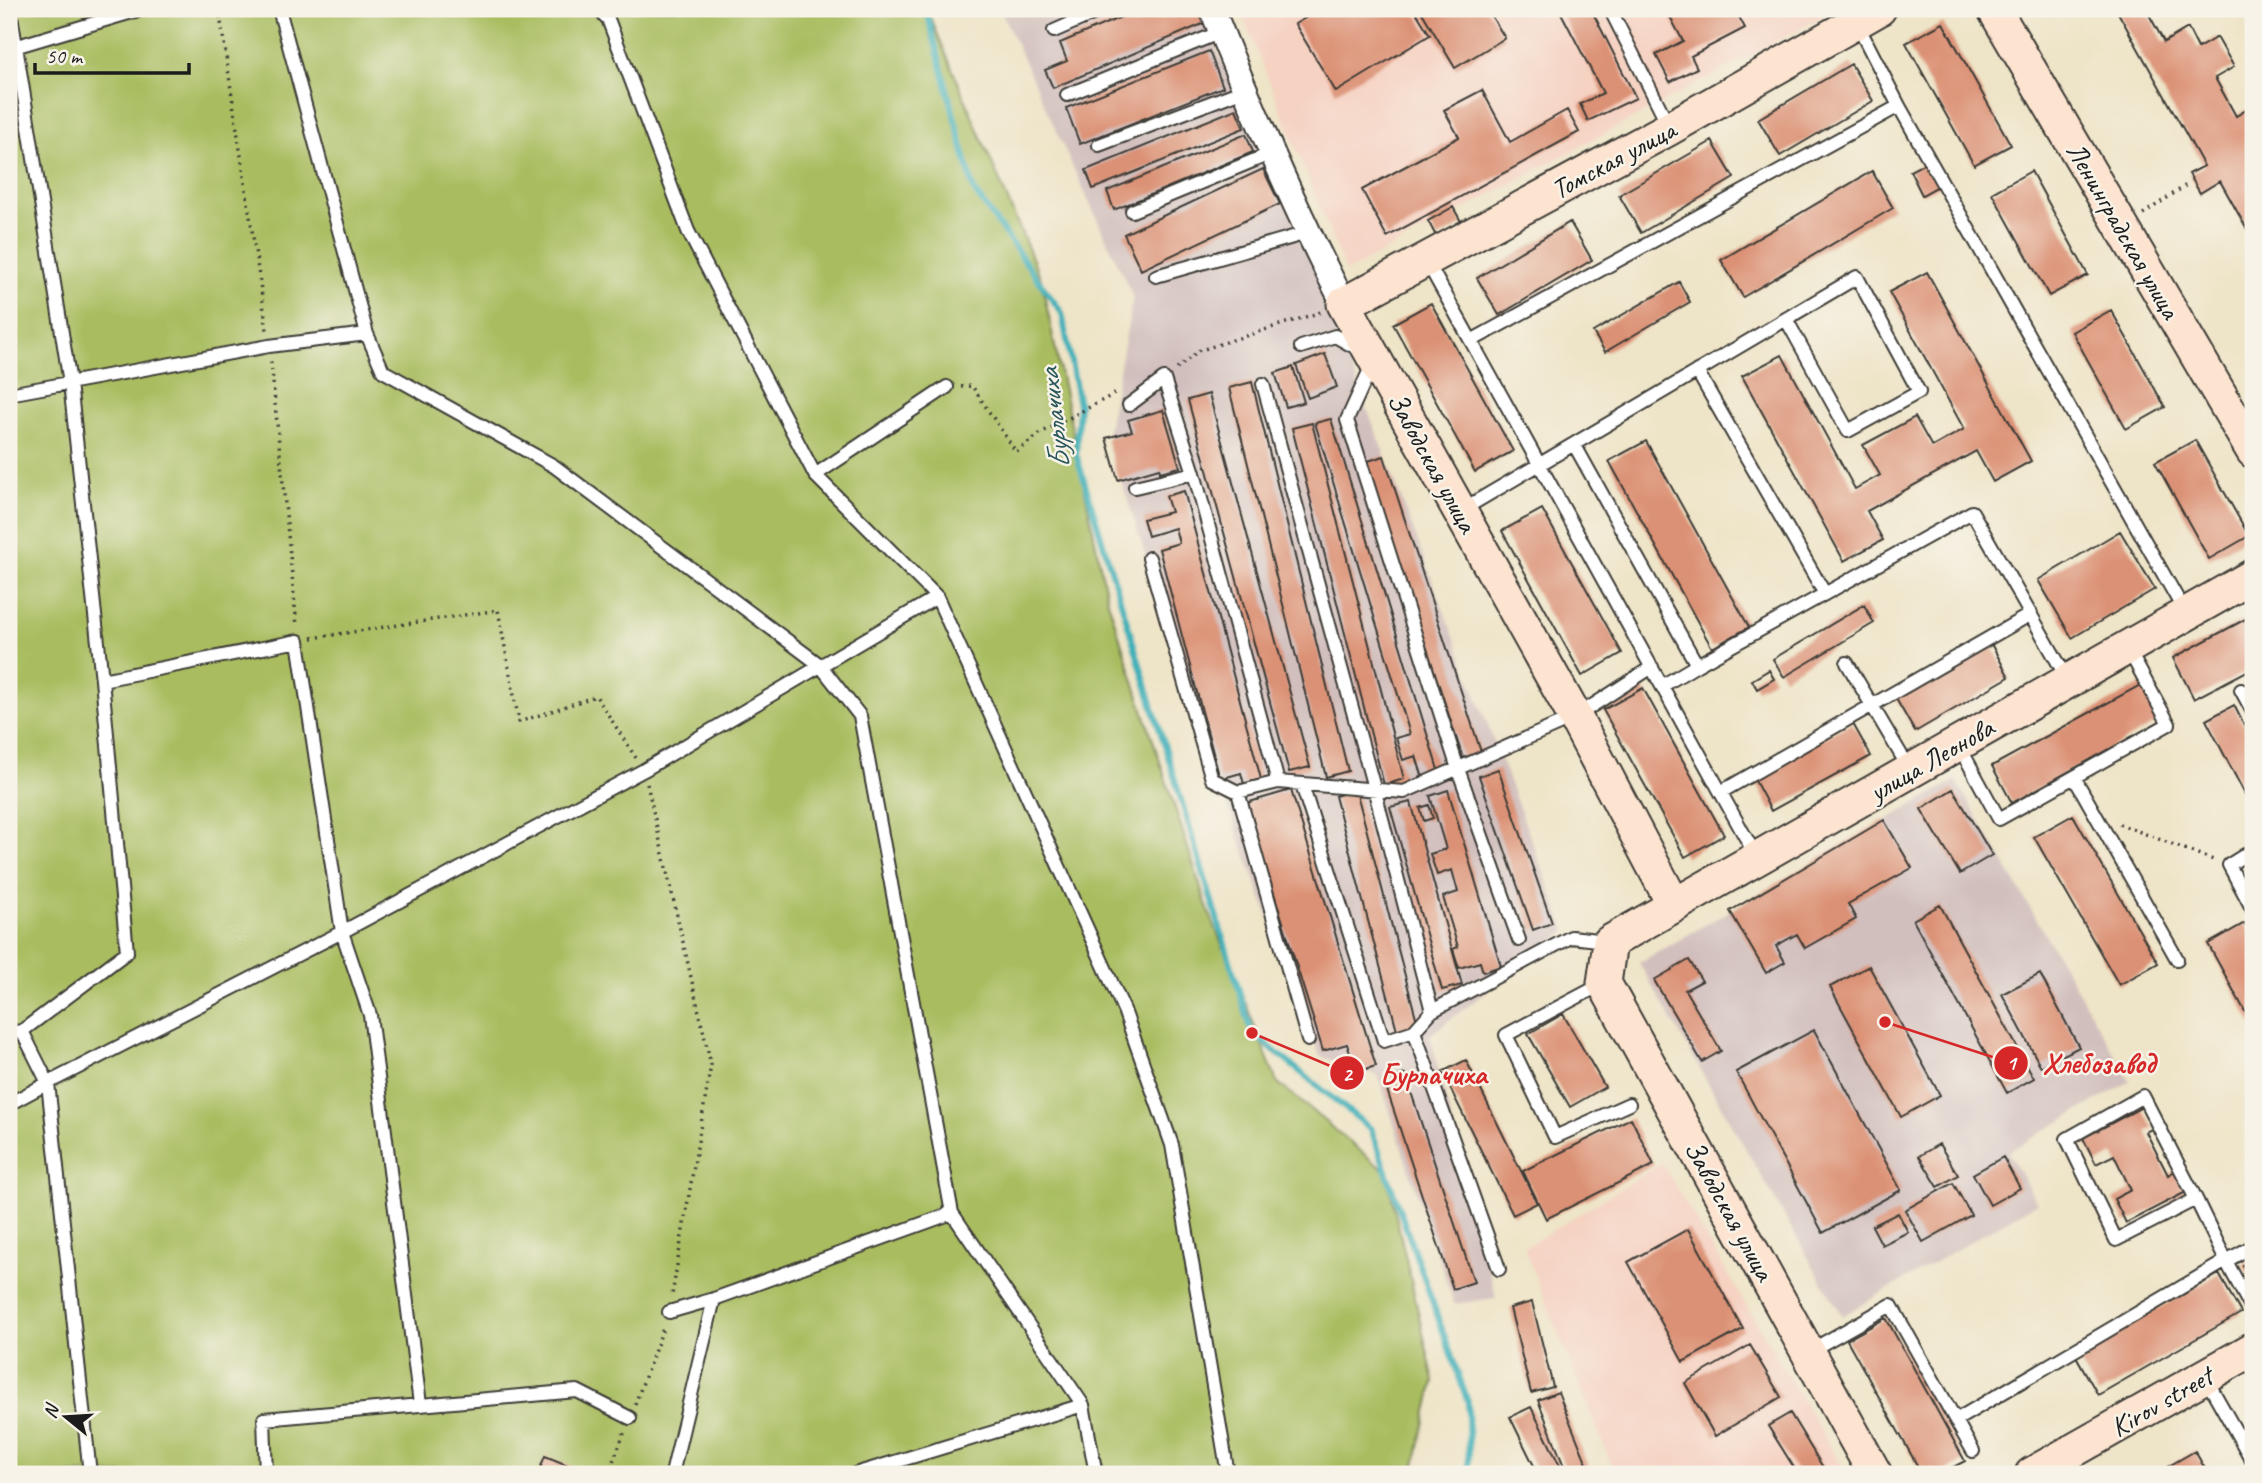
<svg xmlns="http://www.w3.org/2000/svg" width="2262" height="1483" viewBox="0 0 2262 1483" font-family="Caveat,sans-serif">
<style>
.built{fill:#f5d2c2}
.industrial{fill:#d1bfbd}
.green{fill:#a9bd61;stroke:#626c3e;stroke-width:2}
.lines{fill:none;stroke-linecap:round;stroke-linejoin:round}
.stream{stroke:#3fb0b9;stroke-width:6}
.building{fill:#db9174}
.lane-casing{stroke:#3c3a36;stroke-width:16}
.street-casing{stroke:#3c3a36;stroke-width:28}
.secondary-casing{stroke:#3c3a36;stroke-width:37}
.path{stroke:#3c3a36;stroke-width:3.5;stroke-dasharray:2 5;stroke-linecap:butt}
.lane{stroke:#fff;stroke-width:12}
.street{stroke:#fff;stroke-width:24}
.secondary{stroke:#fde4d0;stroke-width:33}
.labels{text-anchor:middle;stroke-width:5;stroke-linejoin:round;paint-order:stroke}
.street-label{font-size:28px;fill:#1c1c1c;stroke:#f7f3e8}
.water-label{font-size:30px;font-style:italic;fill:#2a575b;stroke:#f7f3e8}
.leader{fill:none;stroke:#d62828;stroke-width:2.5}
.callout-dot{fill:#d62828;stroke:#f7f3e8;stroke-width:2.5}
.mark-label{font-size:21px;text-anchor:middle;font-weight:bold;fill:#fff}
.callout-label{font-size:30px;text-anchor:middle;font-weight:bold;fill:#d62828;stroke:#f7f3e8;stroke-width:5;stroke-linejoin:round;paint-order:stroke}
</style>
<rect width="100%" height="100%" fill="#f7f3e8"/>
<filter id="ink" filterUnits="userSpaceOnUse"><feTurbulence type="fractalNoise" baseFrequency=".0143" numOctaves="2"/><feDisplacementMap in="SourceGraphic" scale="14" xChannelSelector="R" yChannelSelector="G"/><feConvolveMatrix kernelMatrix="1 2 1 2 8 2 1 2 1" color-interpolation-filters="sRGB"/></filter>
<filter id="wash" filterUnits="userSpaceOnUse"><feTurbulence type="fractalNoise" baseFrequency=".00686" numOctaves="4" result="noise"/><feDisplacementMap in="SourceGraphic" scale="28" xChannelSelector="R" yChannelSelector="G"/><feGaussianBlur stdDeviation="1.57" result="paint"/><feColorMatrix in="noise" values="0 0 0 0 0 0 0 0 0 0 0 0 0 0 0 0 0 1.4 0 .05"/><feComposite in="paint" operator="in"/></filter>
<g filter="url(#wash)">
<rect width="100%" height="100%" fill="#eee4c7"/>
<path class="built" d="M1240,9H1837L1346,272Z
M1662,1163L1846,1474H1615L1524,1248Z"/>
<path class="industrial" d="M1000,9H1198L1296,222L1566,931L1430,1035L1496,1298L1454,1304L1378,1076L1320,1056L1211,761L1107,435L1133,297Z
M1956,780L2130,1081L2008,1152L2037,1203L1842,1316L1639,963Z"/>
<path class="green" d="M9,9H927L1041,279L1107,598L1207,907L1277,1082L1386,1172L1434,1381L1413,1474H9Z"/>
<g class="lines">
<path class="stream" d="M926,9L974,191L1062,313L1079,405L1076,454L1252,1033L1371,1129L1468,1402L1469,1474"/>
</g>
<g id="blocks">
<path class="building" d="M1140,9H1199L1205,23L1053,88L1045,70L1067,61L1060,43Z
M1321,9H1414L1430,35L1336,92L1295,24Z
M1420,9H1487L1505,38L1455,68Z
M1559,9H1591L1636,98L1588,121L1580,104L1603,93Z
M1666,9H1735L1745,28L1691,56L1697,68L1670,82L1656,55L1683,41Z
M2116,9H2146L2164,42L2188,28L2198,48L2217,37L2234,67L2215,78L2236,116L2253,106V240L2220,181L2200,193L2189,174L2204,166Z
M1943,23L2011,145L1974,165L1906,43Z
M1209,51L1223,87L1080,144L1066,108Z
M1851,64L1873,101L1780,156L1758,119Z
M1482,90L1510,142L1567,110L1579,132L1387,237L1362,190L1459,137L1444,110Z
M1236,109L1244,128L1093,189L1086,170Z
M1246,134L1253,152L1114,210L1107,191Z
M1712,141L1734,178L1641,233L1619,195Z
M1925,163L1938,186L1922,195L1910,171Z
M1263,169L1280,204L1141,270L1124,234Z
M1872,171L1893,208L1743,297L1721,260Z
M2031,171L2088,275L2049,296L1992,193Z
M1453,207L1463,225L1437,238L1428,221Z
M1570,222L1592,260L1499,315L1477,278Z
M1927,272L2031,461L1993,482L1976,451L1867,511L1883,540L1844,561L1742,376L1782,355L1855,489L1880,475L1863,445L1915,417L1932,447L1964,429L1889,292Z
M1679,282L1690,302L1605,352L1593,332Z
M1431,303L1513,451L1475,472L1393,324Z
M2111,310L2165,407L2126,429L2072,332Z
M1325,354L1337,387L1308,398L1296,365Z
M1293,367L1304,402L1286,407L1275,373Z
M1252,382L1348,771L1326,777L1229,388Z
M1209,394L1310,767L1289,772L1188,400Z
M1163,410L1180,467L1160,472L1159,468L1118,480L1106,438L1132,431L1128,420Z
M1331,419L1439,773L1423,778L1416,756L1403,760L1396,738L1410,734L1315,423Z
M1312,423L1404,779L1384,785L1292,428Z
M2195,440L2249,536L2209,559L2155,462Z
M1646,441L1749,627L1712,648L1609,461Z
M1384,456L1481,752L1463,758L1365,462Z
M1184,491L1261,779L1244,784L1241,773L1220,779L1159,549L1179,543L1175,528L1148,536L1143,519L1171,512L1166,496Z
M1542,509L1622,653L1582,676L1502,531Z
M2120,531L2155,589L2072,638L2038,580Z
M1864,605L1874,623L1784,677L1773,659Z
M2253,615V668L2194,699L2173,658Z
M1990,642L2009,677L1915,732L1895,697Z
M1769,670L1774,679L1757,689L1752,680Z
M2142,684L2162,720L2012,803L1992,766Z
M1643,688L1724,835L1685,857L1603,710Z
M2234,705L2253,743V797L2248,800L2206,720Z
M1852,722L1871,756L1771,811L1753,777Z
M1498,769L1552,923L1533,930L1479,776Z
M1953,789L1992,855L1960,874L1921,809Z
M1291,790L1376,1066L1356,1072L1347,1044L1323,1051L1246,803Z
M1356,790L1418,1025L1397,1030L1335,796Z
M1448,790L1501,966L1483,972L1480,962L1459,968L1453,949L1458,947L1443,897L1458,892L1452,870L1437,875L1430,854L1446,849L1430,796Z
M1411,802L1462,985L1442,990L1390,807Z
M1429,805L1433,818L1424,821L1420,808Z
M2073,815L2158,963L2119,985L2034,837Z
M1884,820L1912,868L1848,904L1856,919L1805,948L1797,934L1776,946L1785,962L1766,973L1730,911Z
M1940,905L2034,1078L2007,1093L1913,920Z
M2245,923L2253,938V1026L2208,944Z
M1689,960L1702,981L1685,990L1721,1051L1702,1062L1654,980Z
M1869,966L1940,1095L1901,1117L1830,987Z
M2040,974L2079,1047L2041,1067L2002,994Z
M1563,1014L1605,1087L1570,1107L1528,1034Z
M1814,1030L1901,1190L1823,1233L1736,1072Z
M1466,1060L1537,1203L1513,1215L1442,1072Z
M1405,1074L1474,1282L1453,1289L1384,1081Z
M2142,1107L2153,1128L2146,1132L2168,1175L2175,1171L2186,1192L2126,1223L2114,1199L2131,1190L2114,1155L2096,1164L2083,1138Z
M1631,1118L1654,1165L1546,1219L1523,1171Z
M1939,1144L1958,1175L1938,1187L1919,1156Z
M2003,1157L2020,1188L1990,1205L1973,1174Z
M1953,1183L1971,1215L1923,1242L1905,1210Z
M1898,1213L1908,1232L1882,1245L1872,1226Z
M1688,1229L1743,1329L1683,1362L1628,1262Z
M2253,1259V1281L2243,1265Z
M2219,1274L2241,1313L2098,1395L2076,1356Z
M1532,1302L1553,1387L1531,1393L1510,1308Z
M1886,1318L1965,1461L1940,1474H1922L1847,1340Z
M1750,1345L1781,1397L1715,1436L1685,1383Z
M1558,1392L1591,1474H1567L1538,1400Z
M1531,1407L1560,1466L1548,1471L1549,1474H1538L1510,1417Z
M1790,1413L1827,1474H1798L1768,1426Z
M2195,1451L2208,1474H2155Z
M545,1456L580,1470L578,1474H538Z"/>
</g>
</g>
<g filter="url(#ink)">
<use href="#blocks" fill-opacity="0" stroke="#3c3a36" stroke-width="2"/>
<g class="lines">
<defs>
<path id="lane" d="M10,9L70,383L102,680L127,952L22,1031
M279,9L367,334L383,371L554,466L820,665L860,716L952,1213L1083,1405L1096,1474
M598,9L608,19L688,231L815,475L937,597L1124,1010L1172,1145L1228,1474
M1610,9L1670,128
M1054,31L1104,9
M11,48L142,9
M1067,95L1221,32
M1899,106L2186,614
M1099,145L1244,90
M1132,211L1272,153
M1426,260L1471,341L1899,106L1856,22
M1156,276L1307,233
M1786,319L1848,431L1919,392L1857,277L1574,444L1697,665L1972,512L2068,680
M1471,341L1757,858
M1301,347L1335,336L1360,350
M1372,365L1347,420L1458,769L1519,940
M1697,371L1825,594
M1263,384L1374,788L1432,1011
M9,394L269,346L367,334
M1129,405L1164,379L1194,473L1278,782
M815,475L947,387
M1135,487L1194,473
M1460,511L1574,444
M1149,558L1212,779L1238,792L1278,782L1404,792L1575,717L1652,667
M1847,663L1910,770
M102,680L298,641L342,932L370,1015L420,1404
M1662,686L1697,665
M2241,690L2253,712
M1958,744L1999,819L2169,724L2127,647
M2074,777L2177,959
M1302,785L1384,1041L1414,1031L1432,1011L1571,937L1607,941
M1238,792L1308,1040
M1721,792L2031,614
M2253,850L2229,865L2253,910
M1604,983L1506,1035L1555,1137L1629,1104
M1414,1031L1499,1269
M9,1033L22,1031L48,1083L342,932L644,770L937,597
M9,1104L48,1083L90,1474
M2253,1246L2226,1261L2253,1311
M669,1312L714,1299L952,1213
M1808,1352L1891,1305L1973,1451
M2205,1377L2253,1462
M1956,1420L2226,1261L2196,1199L2116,1240L2067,1139L2143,1096L2196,1199
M266,1474L264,1419L577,1391L630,1418
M672,1474L714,1299
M855,1474L1083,1405"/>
<path id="street" d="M1212,9C1252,109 1294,208 1344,304"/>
<path id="secondary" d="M1994,9L2253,451
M1674,905L1575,717L1344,304L1670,128L1879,9
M1875,1474L1604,983L1610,942L2253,576
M2032,1474L2253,1349"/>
</defs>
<use href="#lane" class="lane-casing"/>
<use href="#street" class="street-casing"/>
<use href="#secondary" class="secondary-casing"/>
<path class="path" d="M219,9L267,330
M2143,214L2188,184
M271,362L297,626
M1177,369L1198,351L1321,312
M961,387L972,386L1016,452L1041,433L1118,392
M312,638L498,610L519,722L596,696L636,758
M647,784L711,1065L672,1295
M2119,824L2216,861
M635,1404L664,1326
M608,1474L625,1431"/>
<use href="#lane" class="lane"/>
<use href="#street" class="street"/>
<use href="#secondary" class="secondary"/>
</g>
</g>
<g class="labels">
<g class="street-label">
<text transform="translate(1613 159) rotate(-28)" y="10">Томская улица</text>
<text transform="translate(2124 230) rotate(60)" y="10">Ленинградская улица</text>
<text transform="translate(1433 462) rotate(61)" y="10">Заводская улица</text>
<text transform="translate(1931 759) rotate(-30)" y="10">улица Леонова</text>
<text transform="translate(1730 1210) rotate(61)" y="10">Заводская улица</text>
<text transform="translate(2161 1401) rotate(-30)" y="10">Kirov street</text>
</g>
<g class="water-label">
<text transform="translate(1054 419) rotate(-97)" y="10">Бурлачиха</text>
</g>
</g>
<path class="leader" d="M1885 1022L2011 1063M1252 1033L1347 1073"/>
<g class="callout-dot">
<circle cx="1885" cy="1022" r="7"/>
<circle cx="1252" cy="1033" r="7"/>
<circle cx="2011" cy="1063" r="18"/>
<circle cx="1347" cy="1073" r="18"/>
</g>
<g class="mark-label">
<text x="2011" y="1070">1</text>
<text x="1347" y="1081">2</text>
</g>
<g class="callout-label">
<text x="2099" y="1073">Хлебозавод</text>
<text x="1433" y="1084">Бурлачиха</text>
</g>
<rect width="2262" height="1483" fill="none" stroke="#f7f3e8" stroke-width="35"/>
<g transform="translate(66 1417) rotate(288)" stroke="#f7f3e8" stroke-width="5" paint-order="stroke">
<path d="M0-5L12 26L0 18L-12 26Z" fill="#1c1c1c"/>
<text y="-10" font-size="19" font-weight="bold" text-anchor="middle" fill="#1c1c1c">N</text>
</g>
<path d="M35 63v10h154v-10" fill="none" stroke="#1c1c1c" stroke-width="3.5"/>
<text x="46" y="63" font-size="21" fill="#1c1c1c" stroke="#f7f3e8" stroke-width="5" paint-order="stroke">50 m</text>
</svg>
